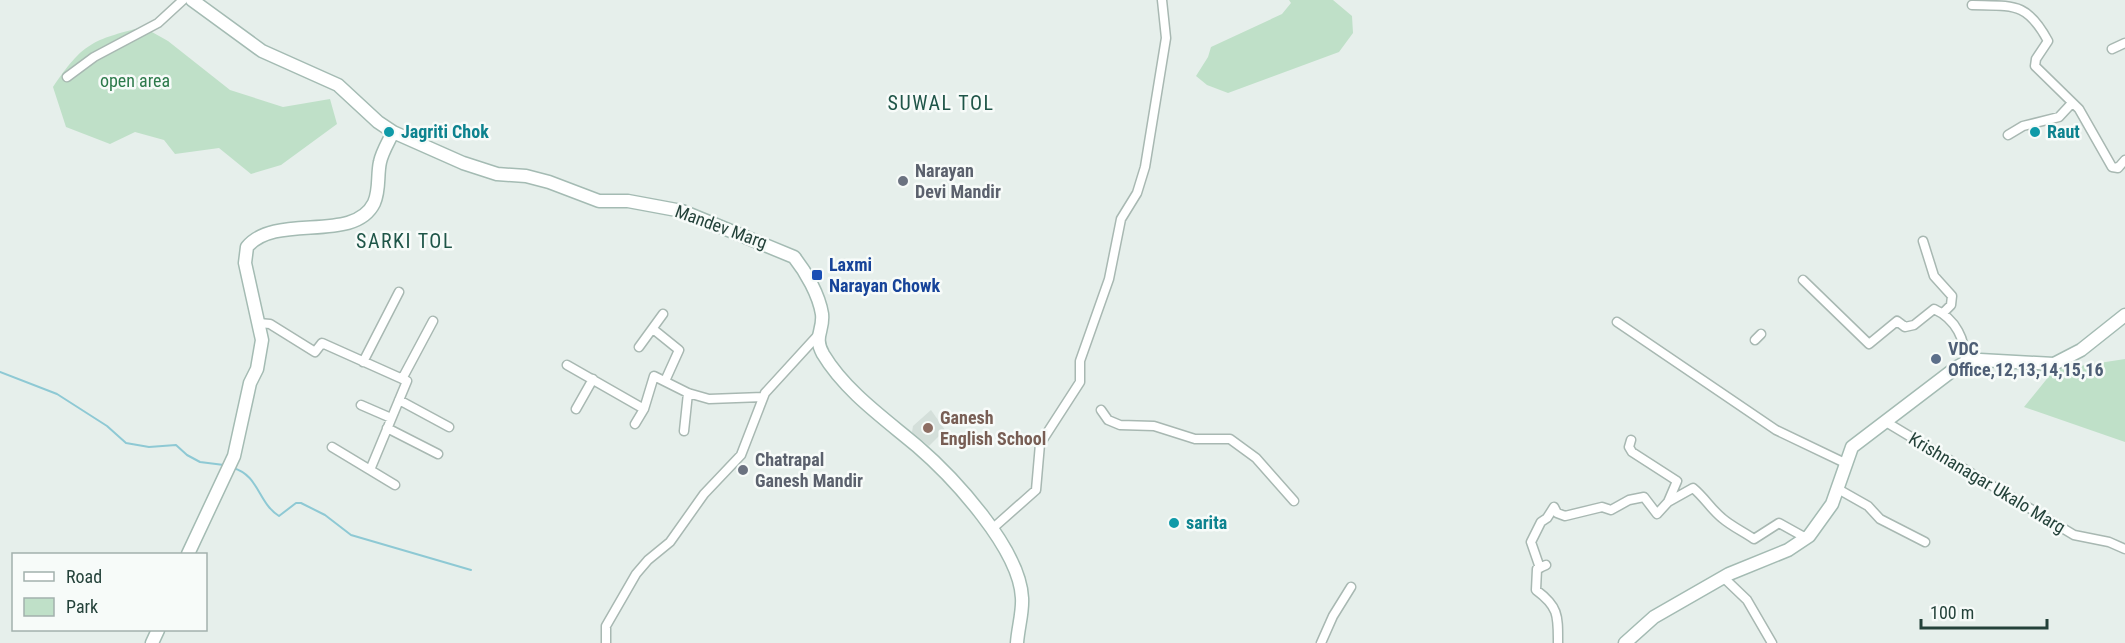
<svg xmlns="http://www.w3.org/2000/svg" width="2125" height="643" viewBox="0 0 2125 643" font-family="'Roboto Condensed',sans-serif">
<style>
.built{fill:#d4dfda}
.green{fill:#bfe0c8}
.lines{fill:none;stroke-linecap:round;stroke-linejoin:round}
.stream{stroke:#8ec9d4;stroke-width:2}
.street-casing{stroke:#a8b8b2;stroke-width:11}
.secondary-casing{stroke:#a4bbb3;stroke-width:15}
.street{stroke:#fff;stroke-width:8}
.secondary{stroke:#fff;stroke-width:12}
.culture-dot{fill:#0f9aa8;stroke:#f7fbf9;stroke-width:2}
.worship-dot{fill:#6b7280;stroke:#f7fbf9;stroke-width:2}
.transit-dot{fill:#1a4fb4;stroke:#f7fbf9;stroke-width:2}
.service-dot{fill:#5c6f8a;stroke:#f7fbf9;stroke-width:2}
.education-dot{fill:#8d6e63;stroke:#f7fbf9;stroke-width:2}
.labels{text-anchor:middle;stroke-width:5;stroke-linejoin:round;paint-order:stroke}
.park-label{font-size:18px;fill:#2d7a4b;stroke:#f7fbf9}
.culture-label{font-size:18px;font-weight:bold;fill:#0d838f;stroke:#f7fbf9;text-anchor:start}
.worship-label{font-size:18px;font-weight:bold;fill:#5b616d;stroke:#f7fbf9;text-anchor:start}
.street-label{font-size:18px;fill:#24423a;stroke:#f7fbf9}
.transit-label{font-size:18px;font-weight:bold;fill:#164399;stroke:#f7fbf9;text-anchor:start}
.service-label{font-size:18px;font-weight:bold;fill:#4e5e75;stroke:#f7fbf9;text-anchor:start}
.education-label{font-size:18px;font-weight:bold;fill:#785e54;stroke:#f7fbf9;text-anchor:start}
.neighbourhood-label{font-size:20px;letter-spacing:1.5px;fill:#1f5548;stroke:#f7fbf9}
</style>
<rect width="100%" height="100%" fill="#e6efeb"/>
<path class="built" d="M931,410L945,430L929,446L912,432L913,426Z"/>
<path class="green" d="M1289,0H1333L1352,16L1353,33L1339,52L1228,93L1207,85L1196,76L1208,57L1211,47L1282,14L1291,3Z
M143,27L168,41L230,90L283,107L330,99L337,124L281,165L251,174L219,148L175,154L164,140L135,132L110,144L66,127L53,87C83,43 92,40 143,27Z
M2125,359V442L2024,407L2054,370Z"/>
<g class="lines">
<path class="stream" d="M0,372L57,394L107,426L126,443L149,447L176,445L187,455L200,462L224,465
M233,468C259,475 258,503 279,516L296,503H301L325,515L351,535L471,570"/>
<defs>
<path id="street" d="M1972,5C2014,6 2027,2 2048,41L2036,59L2035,66L2079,109L2112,167L2118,168L2125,160
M2112,49L2125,43
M67,77L94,57L158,23L183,0
M2008,135L2023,126L2059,117L2072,103
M1923,241L1934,276L1952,296L1951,305L1943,313
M1803,280L1869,344L1897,321L1905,327L1914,325L1934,309C1956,319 1966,340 1965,363
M1617,322L1776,430L1845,463
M259,323L270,324L315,352L322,343L407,381L370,470
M653,329L679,350L665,381
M1755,340L1761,334
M639,347L663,314
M363,362L399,292
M567,365L644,409
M402,379L433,321
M399,400L449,427
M361,405L391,418
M576,409L593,379
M1101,410L1108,420L1120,425L1154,426L1195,439H1230L1256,458L1294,501
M1886,422L2074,535L2109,542L2125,549
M635,424L644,409L654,376L688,393L709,399L763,397
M387,428L438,454
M684,431L688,393
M1631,440L1629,447L1632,452L1677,481L1668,502L1693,488C1705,498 1710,508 1722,518C1731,526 1744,532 1754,539L1779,523L1806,538
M332,447L395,485
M1838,489L1868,506L1880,519L1925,542
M992,529L1036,490L1040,444L1080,382V361L1109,279L1121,219L1137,193L1145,167L1166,38L1162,0
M1546,565L1537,569L1536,590C1559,607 1558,616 1558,643
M1540,568L1531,542L1541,522L1547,518L1554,507L1557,513L1565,516L1602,507L1611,510L1629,500L1644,497L1657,514L1668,502
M1724,578L1747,600L1772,643
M606,643V626L636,574L648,560L670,542L704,494L741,455L765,393L819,334
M1321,643L1333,616L1351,587"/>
<path id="secondary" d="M192,0L262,51L338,85L378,122L393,132L463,163L497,174L526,176L549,182L599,201H628L682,211L794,257C806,272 819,295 822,314C824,331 813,336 823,354C845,391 885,419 917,446C953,477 1020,549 1022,598C1023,612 1018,628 1017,643
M188,554L234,456L250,383L257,369L262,340L245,263L247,247C276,212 354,244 374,203C380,190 377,175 380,162C382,152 389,141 393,132
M152,643L158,630
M1625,643L1654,617L1729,574L1788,550L1809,536L1832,504L1852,447L1957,367L1968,361L1980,360L2054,364L2081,350L2125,315"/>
</defs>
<use href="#street" class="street-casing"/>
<use href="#secondary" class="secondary-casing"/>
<use href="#street" class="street"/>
<use href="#secondary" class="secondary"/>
</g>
<g class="culture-dot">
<circle cx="389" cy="132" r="6"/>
<circle cx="2035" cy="132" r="6"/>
<circle cx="1174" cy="523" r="6"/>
</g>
<g class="worship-dot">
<circle cx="903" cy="181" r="6"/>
<circle cx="743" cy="470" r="6"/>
</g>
<rect class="transit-dot" x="811" y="269" width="12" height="12" rx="3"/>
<circle class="service-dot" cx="1936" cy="359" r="6"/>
<circle class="education-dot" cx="928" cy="428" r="6"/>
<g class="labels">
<g class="park-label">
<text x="135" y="87">open area</text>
</g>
<g class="culture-label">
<text x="401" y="138">Jagriti Chok</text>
<text x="2047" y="138">Raut</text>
<text x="1186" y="529">sarita</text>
</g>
<g class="worship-label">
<text x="915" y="177">Narayan<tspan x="915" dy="21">Devi Mandir</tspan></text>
<text x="755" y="466">Chatrapal<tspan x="755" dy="21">Ganesh Mandir</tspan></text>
</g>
<g class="street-label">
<text transform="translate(721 227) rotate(20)" y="6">Mandev Marg</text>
<text transform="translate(1987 483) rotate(31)" y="6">Krishnanagar Ukalo Marg</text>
</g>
<g class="transit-label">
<text x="829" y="271">Laxmi<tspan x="829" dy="21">Narayan Chowk</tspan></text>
</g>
<g class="service-label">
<text x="1948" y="355">VDC<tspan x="1948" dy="21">Office,12,13,14,15,16</tspan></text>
</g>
<g class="education-label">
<text x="940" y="424">Ganesh<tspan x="940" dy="21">English School</tspan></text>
</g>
<g class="neighbourhood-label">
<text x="941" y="110">SUWAL TOL</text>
<text x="405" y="248">SARKI TOL</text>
</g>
</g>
<rect x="12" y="553" width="195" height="78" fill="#f7fbf9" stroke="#a3b1ad" stroke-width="1.5"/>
<rect x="24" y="572" width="30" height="9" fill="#ffffff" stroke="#a3b1ad" stroke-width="1.5"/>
<text x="66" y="583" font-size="18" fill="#24423a">Road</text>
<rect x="24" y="598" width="30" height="18" fill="#bfe0c8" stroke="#a3b1ad" stroke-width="1.5"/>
<text x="66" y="613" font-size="18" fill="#24423a">Park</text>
<path d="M1921 619v9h126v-9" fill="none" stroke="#24423a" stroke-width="3"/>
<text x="1930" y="619" font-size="18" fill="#24423a" stroke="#f7fbf9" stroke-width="4.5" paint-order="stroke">100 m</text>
</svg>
